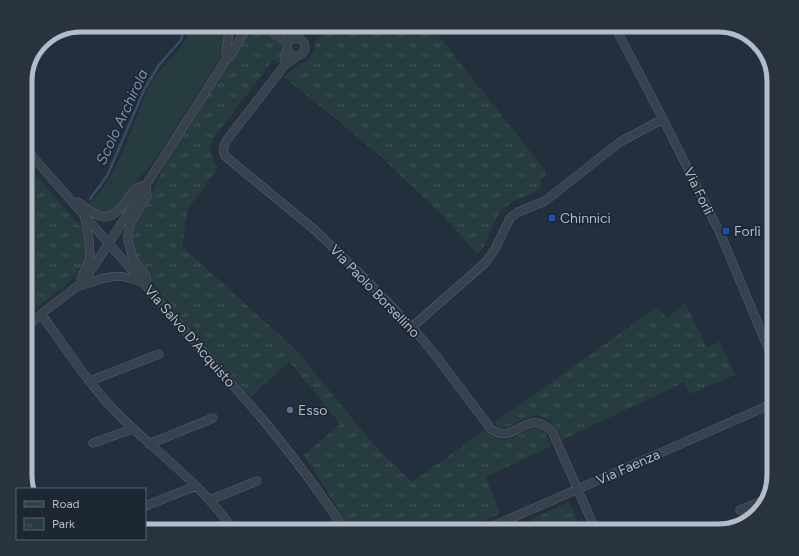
<svg xmlns="http://www.w3.org/2000/svg" width="799" height="556" viewBox="0 0 799 556" font-family="Figtree,sans-serif">
<style>
.grass{fill:#263c3f}
.park{fill:url(#park-tufts)}
.lines{fill:none;stroke-linecap:round;stroke-linejoin:round}
.stream{stroke:#394c67;stroke-width:2.5}
.minor-casing{stroke:#565f6c;stroke-width:9}
.minor{stroke:#38414e;stroke-width:8}
.transit-dot{fill:#1a4fb4;stroke:#1d2633;stroke-width:1.5}
.service-dot{fill:#5c6f8a;stroke:#1d2633;stroke-width:1.5}
.labels{text-anchor:middle;stroke-width:3.5;stroke-linejoin:round;paint-order:stroke}
.street-label{font-size:14px;fill:#b4bcc9;stroke:#1d2633}
.poi-label{font-size:14px;fill:#b4bcc9;stroke:#1d2633;text-anchor:start}
.water-label{font-size:15px;font-style:italic;fill:#7c92b1;stroke:#1d2633}
.rim{fill:none;stroke:#b4bcc9;stroke-width:5}
</style>
<defs>
<pattern id="park-tufts" width="24" height="20" patternUnits="userSpaceOnUse"><rect width="24" height="20" fill="#263c3f"/><path d="M3 7l-1-3M5 7V3M7 7l1-3M15 17l-1-3M17 17v-4M19 17l1-3" fill="none" stroke="#435659"/></pattern>
</defs>
<rect width="100%" height="100%" fill="#242f3e"/>
<path class="grass" d="M191,25H223C228,36 224,48 220,58L154,161L135,183L124,200L113,210L107,212L96,210L88,205C114,181 126,143 139,111C142,102 145,93 150,85C162,64 186,50 191,25Z"/>
<path class="park" d="M332,25H430L545,170L546,174L540,179L541,186C536,195 514,198 504,208C491,221 490,241 478,254L434,207L379,155L340,122L284,77L298,65L308,61L314,51L315,42Z
M259,30C270,31 285,42 283,55C283,58 281,61 280,64L273,60L213,139C208,149 212,159 218,168L188,209L182,246L298,352L373,444L412,482L485,430C511,458 526,417 544,432C547,435 549,442 551,446L486,477L500,513L460,531H352L304,455L340,424L289,361L251,397L176,312L140,266L136,258L131,240L134,222L153,192L165,164L245,37L254,31Z
M25,162L83,230L86,248L82,264L73,279L32,312L25,321Z
M685,303L707,347L720,342L735,375L690,394L684,382L562,440C560,436 558,431 555,426C553,422 548,419 543,417C522,410 509,438 494,423L657,307L667,318Z
M569,502L582,531H537L532,519Z"/>
<g class="lines">
<path class="stream" d="M90,199L107,176L145,88L159,65L181,40L185,25"/>
<defs>
<path id="minor" d="M278,25L294,38
M614,25L663,119L720,233L774,362
M257,26L269,29L288,44
M287 47a9 9 0 1 1 18 0a9 9 0 1 1-18 0Z
M287,48L284,66L297,56
M227,58L226,53L230,25
M284,66L226,141L223,149L225,156L316,231L360,274L412,327L436,356L491,429C516,447 525,406 552,431L596,531
M25,148L259,415C290,452 319,491 346,531
M146,184L147,196L131,222L128,234V241L133,259L146,276L147,287
M78,202C99,219 110,225 127,200C130,196 133,190 137,188C140,186 143,186 146,184
M81,279L90,257L89,239L84,215
M79,286C104,278 116,271 141,282
M41,314C66,348 89,385 119,415C144,440 172,462 197,487C211,501 223,515 234,531
M412,327L485,263L495,249L510,218L518,212L545,201L620,142L663,119
M25,329L41,314L84,281L109,243L227,58L230,56L246,29
M90,381L159,354
M93,443L132,429
M149,444L213,418
M210,500L257,481
M145,506L196,486
M740,510L767,499
M482,531L774,403"/>
</defs>
<use href="#minor" class="minor-casing"/>
<use href="#minor" class="minor"/>
</g>
<g class="transit-dot">
<rect x="548" y="214" width="8" height="8" rx="2"/>
<rect x="722" y="227" width="8" height="8" rx="2"/>
</g>
<circle class="service-dot" cx="290" cy="410" r="4"/>
<g class="labels">
<g class="street-label">
<text transform="translate(699 191) rotate(64)" y="5">Via Forlì</text>
<text transform="translate(375 291) rotate(46)" y="5">Via Paolo Borsellino</text>
<text transform="translate(190 336) rotate(49)" y="5">Via Salvo D'Acquisto</text>
<text transform="translate(628 467) rotate(-24)" y="5">Via Faenza</text>
</g>
<g class="poi-label">
<text x="560" y="223">Chinnici</text>
<text x="734" y="236">Forlì</text>
<text x="298" y="415">Esso</text>
</g>
<g class="water-label">
<text transform="translate(122 117) rotate(-65)" y="5">Scolo Archirola</text>
</g>
</g>
<path d="M0 0H799V556H0ZM81 32H718A49 49 0 0 1 767 81V475A49 49 0 0 1 718 524H81A49 49 0 0 1 32 475V81A49 49 0 0 1 81 32Z" fill="#29323f" fill-rule="evenodd"/>
<path class="rim" d="M81 32H718A49 49 0 0 1 767 81V475A49 49 0 0 1 718 524H81A49 49 0 0 1 32 475V81A49 49 0 0 1 81 32Z"/>
<rect x="16" y="488" width="130" height="52" fill="#1d2633" stroke="#59626f"/>
<rect x="24" y="501" width="20" height="6" fill="#38414e" stroke="#59626f"/>
<text x="52" y="508" font-size="12" fill="#b4bcc9">Road</text>
<rect x="24" y="518" width="20" height="12" fill="url(#park-tufts)" stroke="#59626f"/>
<text x="52" y="528" font-size="12" fill="#b4bcc9">Park</text>
</svg>
